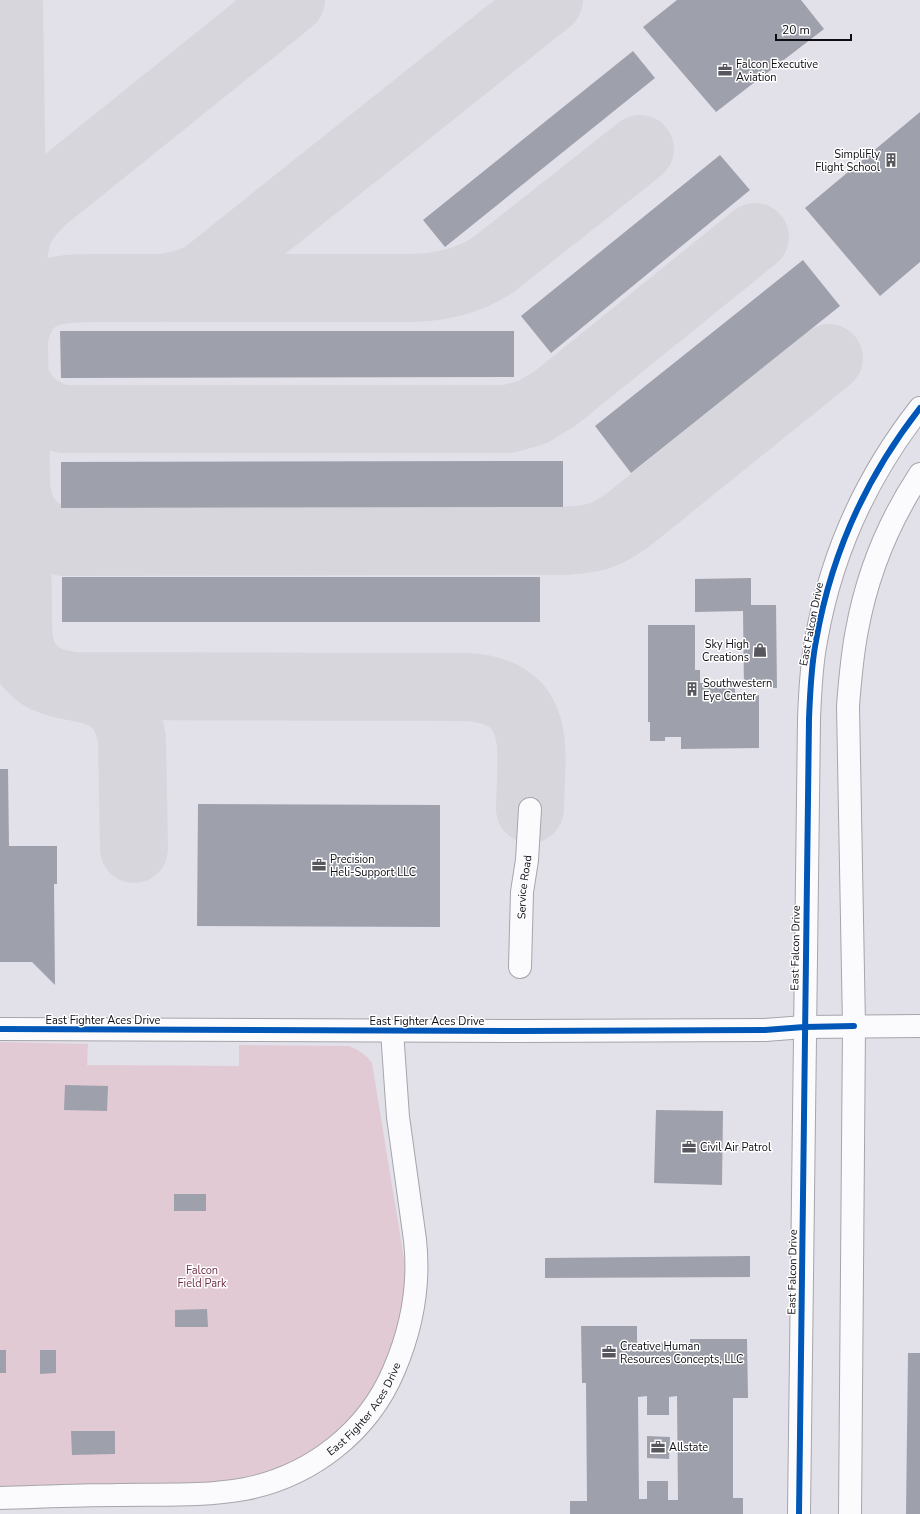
<svg xmlns="http://www.w3.org/2000/svg" width="920" height="1514" viewBox="0 0 920 1514" font-family="'Nunito Sans',sans-serif">
<style>
.green{fill:#e1cad4}
.lines{fill:none;stroke-linecap:round;stroke-linejoin:round}
.taxiway{stroke:#d7d6dc;stroke-width:68}
.building{fill:#9ea1ac;fill-rule:evenodd}
.minor-casing{stroke:#a6a5ab;stroke-width:24}
.minor{stroke:#fbfafc;stroke-width:22}
.cycleway-casing{stroke:#fff;stroke-width:8}
.cycleway{stroke:#0057b8;stroke-width:6}
.labels{text-anchor:middle;stroke-width:3;stroke-linejoin:round;paint-order:stroke}
.poi-label{font-size:11px;fill:#0e0d13;stroke:#fff;text-anchor:start}
.street-label{font-size:11px;fill:#0e0d13;stroke:#fff}
.park-label{font-size:11px;fill:#6e2f45;stroke:#fff}
</style>
<rect width="100%" height="100%" fill="#e2e0e9"/>
<path class="green" d="M0,1042L88,1044L87,1065L239,1066V1045L349,1046C359,1050 365,1054 372,1063L406,1271C406,1279 407,1288 405,1296C403,1314 396,1332 390,1349C383,1368 375,1386 364,1403C338,1442 290,1470 245,1478C235,1480 225,1481 215,1483L0,1488Z"/>
<g class="lines">
<path class="taxiway" d="M9,0L18,616C18,629 18,643 23,655C48,709 118,661 132,739L134,849
M13,260C16,229 23,218 46,197L291,0
M169,288H413C442,287 469,281 493,265L640,149
M14,339C23,288 57,288 99,288C120,288 140,288 161,288C176,287 189,283 203,276L549,0
M15,375C21,399 39,414 63,419H508L533,412L557,397L755,237
M16,484C19,517 32,533 64,542L564,541C594,539 604,537 628,520L829,358
M71,686L467,687C545,692 531,751 530,809"/>
</g>
<path class="building" d="M677,0H801L824,29L716,112L643,27Z
M633,51L655,78L445,247L423,220Z
M920,112V262L880,296L805,208Z
M720,155L750,190L551,353L521,316Z
M803,260L840,306L631,473L595,426Z
M60,331H514V377L61,378Z
M563,461V507L61,508V462Z
M62,577H540V622H62Z
M751,578V605H776L777,688H744L743,611L695,612V579Z
M648,625H695V670H700V683H735V695H759V748L681,749V737H665V741H650V722H648Z
M0,769H8L9,846H57V884H54L55,985L32,962H0Z
M198,804L440,805V927L197,926Z
M65,1085L108,1086L107,1111L64,1110Z
M656,1110L723,1111L722,1185L654,1183Z
M174,1194H206V1211H174Z
M750,1256V1277L545,1278V1258Z
M207,1309L208,1327H175V1310Z
M581,1326H637V1344L690,1343V1339H747L748,1398H733V1498H743V1514H570V1501H587L586,1383H582ZM647,1396V1415H669V1397L677,1396L678,1500H668V1481H647V1499H639L638,1397Z
M0,1350H6V1373H0Z
M40,1350H56V1373L40,1374Z
M908,1353H920V1514H906Z
M71,1431H115V1454L72,1455Z
M647,1436L670,1437L669,1459L647,1458Z"/>
<g class="lines">
<defs>
<g id="minor">
<path id="s1" d="M520,967L522,892L527,860L530,809"/>
<path d="M0,1029L520,1031L765,1030L804,1027L920,1026"/>
<path id="s2" d="M0,1498C38,1497 77,1495 115,1495C158,1494 202,1497 245,1489C311,1476 368,1432 394,1370C412,1328 420,1285 415,1240L398,1117L392,1031"/>
<path d="M799,1514L809,719C810,693 811,666 816,641C831,554 866,477 920,408"/>
<path d="M850,1514L854,1026L848,706C850,680 852,655 857,630C867,575 889,521 920,474"/>
</g>
</defs>
<use href="#minor" class="minor-casing"/>
<use href="#minor" class="minor"/>
<defs>
<path id="cycleway" d="M0,1029L520,1031L765,1030L804,1027L854,1026
M799,1514L809,719C810,693 811,666 816,641C831,554 866,477 920,408"/>
</defs>
<use href="#cycleway" class="cycleway-casing"/>
<use href="#cycleway" class="cycleway"/>
</g>
<defs>
<symbol id="office-bare" viewBox="-9 -9 18 18"><path d="M-6-3h4V-5.5h4V-3h4V5H-6ZM-1-4.5V-3h2v-1.5ZM-6 0V1H6V0Z" fill="#58575e" stroke="#fff" stroke-width="2.5" paint-order="stroke"/></symbol>
<symbol id="building-bare" viewBox="-9 -9 18 18"><path d="M-4-6H4V6H1V3H-1V6H-4ZM-2.5-4.3h1.7v1.8h-1.7ZM.8-4.3h1.7v1.8H.8ZM-2.5-1h1.7V.8h-1.7ZM.8-1h1.7V.8H.8Z" fill="#58575e" stroke="#fff" stroke-width="2.5" paint-order="stroke"/></symbol>
<symbol id="shop-bare" viewBox="-9 -9 18 18"><path d="M-5-2.5h2.3a2.7 3.5 0 0 1 5.4 0H5L5.5 6h-11ZM-1.5-2.5h3a1.5 2.3 0 0 0-3 0Z" fill="#58575e" stroke="#fff" stroke-width="2.5" paint-order="stroke"/></symbol>
</defs>
<g fill-rule="evenodd">
<use href="#office-bare" x="715" y="60" width="20" height="20"/>
<use href="#building-bare" x="881" y="150" width="20" height="20"/>
<use href="#shop-bare" x="750" y="640" width="20" height="20"/>
<use href="#building-bare" x="682" y="679" width="20" height="20"/>
<use href="#office-bare" x="309" y="855" width="20" height="20"/>
<use href="#office-bare" x="679" y="1137" width="20" height="20"/>
<use href="#office-bare" x="599" y="1342" width="20" height="20"/>
<use href="#office-bare" x="648" y="1437" width="20" height="20"/>
</g>
<g class="labels">
<g class="poi-label">
<text x="736" y="68">Falcon Executive<tspan x="736" dy="13">Aviation</tspan></text>
<text x="880" y="158" text-anchor="end">SimpliFly<tspan x="880" dy="13">Flight School</tspan></text>
<text x="749" y="648" text-anchor="end">Sky High<tspan x="749" dy="13">Creations</tspan></text>
<text x="703" y="687">Southwestern<tspan x="703" dy="13">Eye Center</tspan></text>
<text x="330" y="863">Precision<tspan x="330" dy="13">Heli-Support LLC</tspan></text>
<text x="700" y="1151">Civil Air Patrol</text>
<text x="620" y="1350">Creative Human<tspan x="620" dy="13">Resources Concepts, LLC</tspan></text>
<text x="669" y="1451">Allstate</text>
</g>
<g class="street-label">
<text transform="translate(811 624) rotate(-79)" y="4">East Falcon Drive</text>
<text dy="4" stroke="none"><textPath href="#s1" startOffset="80">Service Road</textPath></text>
<text transform="translate(795 948) rotate(-89)" y="4">East Falcon Drive</text>
<text x="103" y="1024">East Fighter Aces Drive</text>
<text x="427" y="1025">East Fighter Aces Drive</text>
<text transform="translate(792 1272) rotate(-89)" y="4">East Falcon Drive</text>
<text dy="4" stroke="none"><textPath href="#s2" startOffset="394">East Fighter Aces Drive</textPath></text>
</g>
<g class="park-label">
<text x="202" y="1274">Falcon<tspan x="202" dy="13">Field Park</tspan></text>
</g>
</g>
<path d="M776 34v6h75v-6" fill="none" stroke="#0e0d13" stroke-width="2"/>
<text x="782" y="34" font-size="12" fill="#0e0d13" stroke="#ffffff" stroke-width="3" paint-order="stroke">20 m</text>
</svg>
